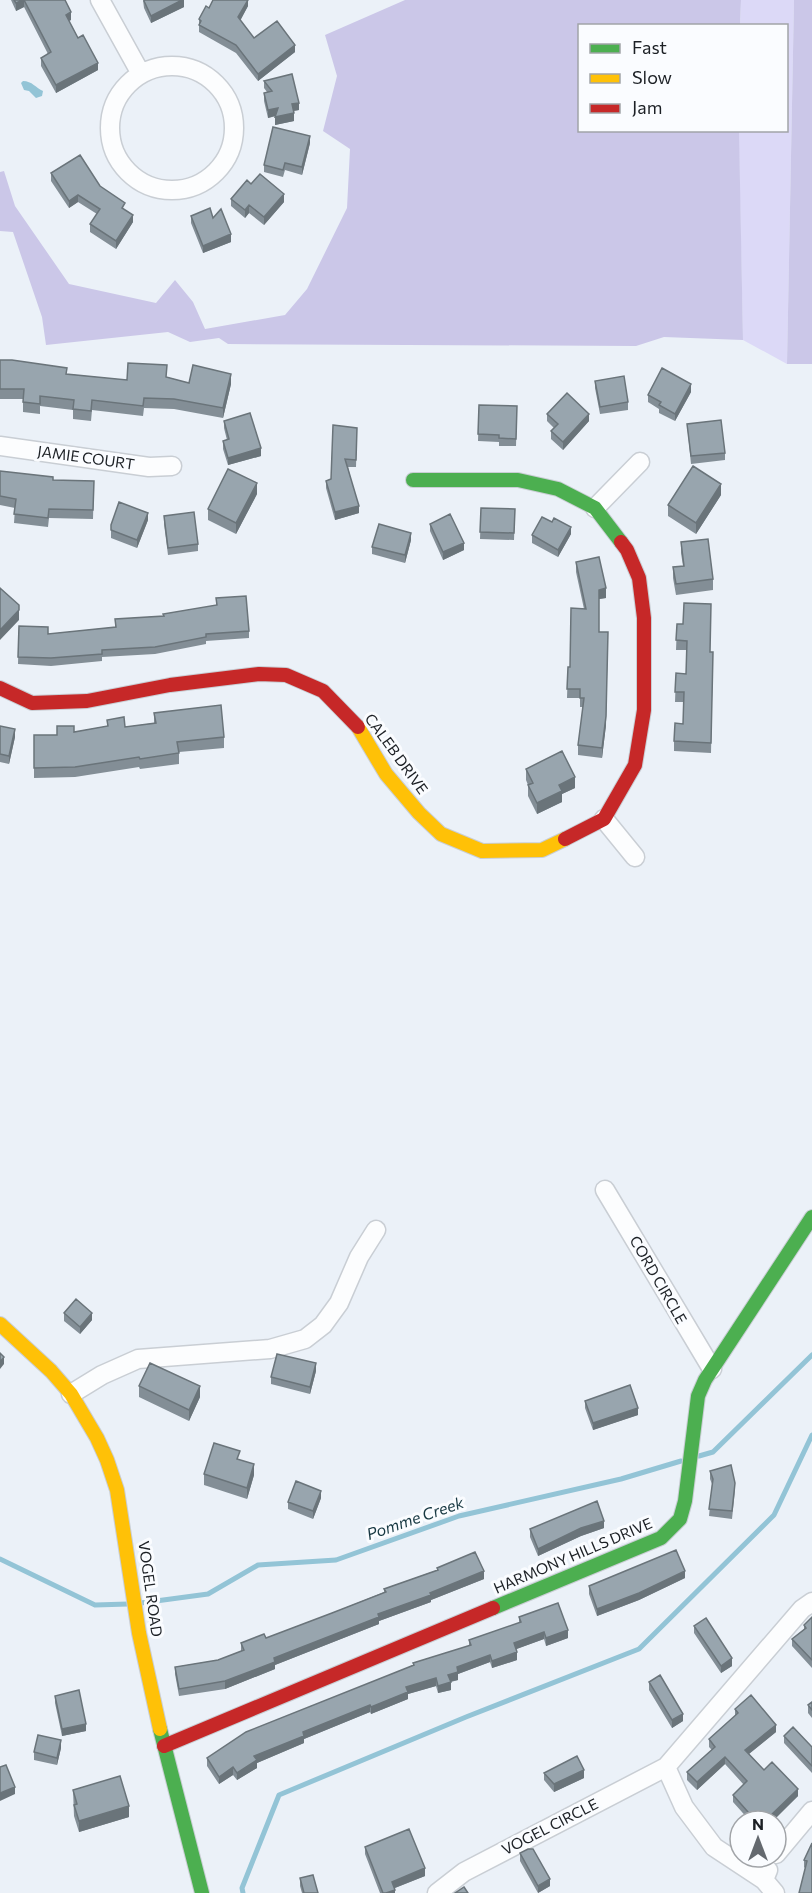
<svg xmlns="http://www.w3.org/2000/svg" width="812" height="1893" viewBox="0 0 812 1893" font-family="Commissioner,sans-serif">
<style>
.green{fill:#dcd9f7}
.forest{fill:#cbc7e8}
.water{fill:#93c4d6}
.lines{fill:none;stroke-linecap:round;stroke-linejoin:round}
.stream{stroke:#93c4d6;stroke-width:5}
.street-casing{stroke:#c9ced4;stroke-width:21}
.fast-casing{stroke:#c9ced4;stroke-width:16}
.slow-casing{stroke:#c9ced4;stroke-width:16}
.jam-casing{stroke:#c9ced4;stroke-width:16}
.street{stroke:#fcfdfe;stroke-width:18}
.fast{stroke:#4caf50;stroke-width:14}
.slow{stroke:#ffc107;stroke-width:14}
.jam{stroke:#c62828;stroke-width:14}
.wall{fill:#838e96}
.shaded-wall{fill:#6a747a}
.building{fill:#98a5ae;stroke:#6a747a;stroke-width:1.5}
.labels{text-anchor:middle;stroke-width:6;stroke-linejoin:round;paint-order:stroke}
.street-label{font-size:15px;fill:#1c2025;stroke:#fafcff}
.water-label{font-size:16px;font-style:italic;fill:#163741;stroke:#fafcff}
</style>
<rect width="100%" height="100%" fill="#ebf1f8"/>
<path class="green" d="M741,0H794L787,364L743,340L739,152V131L786,130V26L740,25Z"/>
<path class="forest" d="M405,0H741L740,25L580,26V130L739,131L743,340L664,337L636,346L228,344L219,338L190,342L168,332L46,345L42,317L13,232L0,231V172L4,171L15,206L69,284L156,303L175,280L193,302L205,329L285,315L307,289L347,208L350,149L323,131L337,76L325,35Z
M794,0H812V364H787Z"/>
<path class="water" d="M23,81C32,81 36,88 43,91L42,96L36,98L29,91L24,90L21,83Z"/>
<g class="lines">
<path class="stream" d="M699,1456L713,1452L812,1355
M0,1559L95,1605L128,1604
M141,1603L208,1594L258,1565L336,1560L459,1516L621,1479L681,1461
M243,1893L242,1888L279,1795L466,1717L639,1649L774,1515L812,1435"/>
<defs>
<path id="street" d="M100,0L141,74
M110 128a62 62 0 1 1 124 0a62 62 0 1 1-124 0Z
M0,446L149,467L172,466
M595,508L640,462
M604,819L635,857
M605,1190L712,1369
M71,1394L102,1375L138,1359L270,1349L305,1339L323,1325L339,1303L359,1257L376,1230
M666,1767L684,1807L714,1847L764,1880
M776,1854L812,1811
M768,1870L764,1880L775,1893
M437,1893L464,1872L666,1767L802,1609L812,1602"/>
<path id="fast" d="M413,480H518L558,489L595,508L621,542
M493,1608L661,1538L680,1519L685,1501L698,1396L705,1380L812,1217
M160,1729L202,1893"/>
<path id="slow" d="M358,727L386,774L419,813L441,834L482,851L542,850L565,839
M0,1324L51,1371L71,1394L97,1438L107,1460L117,1490L139,1633L160,1729"/>
<path id="jam" d="M0,688L32,703L87,701L170,685L259,674L286,675L323,691L358,727
M565,839L604,819L635,765L644,710V618L639,578L627,550L621,542
M164,1746L493,1608"/>
</defs>
<use href="#street" class="street-casing"/>
<use href="#fast" class="fast-casing"/>
<use href="#slow" class="slow-casing"/>
<use href="#jam" class="jam-casing"/>
<use href="#street" class="street"/>
<use href="#fast" class="fast"/>
<use href="#slow" class="slow"/>
<use href="#jam" class="jam"/>
</g>
<path class="wall" d="M11,0H65L71,20L69,21L78,38L98,70L56,93L41,66V58L48,54L24,7L16,11Z
M143,0H184V7L151,23L144,8Z
M248,0V6L240,20L254,38L295,52L258,81L236,53L199,32V19L209,8Z
M264,81L299,110L294,111V121L275,125L276,116L268,118L264,101V93L267,92L264,88Z
M310,143L302,175L285,170L283,177L264,172V165Z
M51,173L125,210L133,222L116,249L90,232V224L97,214L78,202L69,208L51,181Z
M251,184L284,202L264,225L249,213L245,218L231,206V199Z
M191,216L213,218L231,242L203,253L191,223Z
M0,360L67,374L127,380L167,377L189,383L231,384L223,418L174,409L144,408L143,416L92,410L91,421L73,419V410L40,406V414L23,412V399H0Z
M595,381L628,402V410L600,414L595,388Z
M691,392L675,421L659,413V409L648,402V395Z
M479,405L517,406L516,446H499V442L478,441Z
M547,414L589,421L563,450L551,439V431L554,428L547,421Z
M224,421L261,456L228,465L223,449V441L227,440L224,428Z
M687,424L725,453V460L691,464Z
M357,428L356,467H348L359,513L335,520L326,488V481L331,479Z
M0,471L53,480L94,481L93,519L49,518L48,527L14,523L15,508L0,505Z
M257,494L236,534L208,520V509Z
M721,495L696,534L668,516V505Z
M481,508L515,509L514,540L480,539Z
M164,516L198,544V551L168,555L164,524Z
M148,520L137,548L111,538V525Z
M552,522L571,534L558,557L532,543V535Z
M430,524L464,550L443,560L430,531Z
M411,540L405,563L372,554V547Z
M681,542L713,579V590L676,595L673,578V567L683,566L681,553Z
M576,562L606,598L599,599V632L606,725L602,758L578,755V745L583,707H580V698H567L568,667H570L584,609L576,572Z
M216,598L249,631V638L206,641V644L155,654L102,657V661L51,666L18,664L19,626L48,634L115,627V619L163,616L216,605Z
M677,624L710,652H713L711,753L674,751V741L683,724V702H675L676,673L686,674V650H676Z
M154,713L224,737V748L179,752V764L140,769L139,767L75,777L34,778V735H57L107,726V720L125,727L154,723Z
M0,726L15,737L9,764L0,762Z
M526,769L575,788L562,794V802L537,814L528,796V785L526,780Z
M64,1313L92,1320L80,1334L64,1321Z
M316,1371L310,1394L271,1384V1377Z
M139,1386L200,1397L189,1421L139,1397Z
M585,1401L638,1415L593,1430L585,1408Z
M710,1471L735,1490L732,1519L709,1516L712,1484L710,1479Z
M204,1474L254,1475L247,1499L204,1485Z
M321,1498L313,1519L288,1509V1502Z
M604,1528L581,1536L538,1556L530,1537V1529Z
M437,1568L484,1579L431,1600V1602L379,1621V1624L275,1665V1669L225,1689L179,1696L175,1674V1667L218,1660L241,1651V1643L266,1638L332,1613L384,1592V1589L437,1570Z
M685,1578L639,1600L597,1616L589,1594V1586Z
M519,1617L568,1638L546,1646L544,1639L516,1649L517,1660L492,1668L490,1662L458,1674V1680L451,1682V1690L438,1693L436,1686L408,1694V1699L371,1714L370,1712L304,1739V1743L257,1763V1768L237,1780L233,1775L219,1784L207,1766V1758L413,1665V1663L469,1646V1640L519,1623Z
M812,1617V1668L792,1646V1639L804,1629V1625Z
M694,1626L732,1666L721,1673L694,1633Z
M649,1682L683,1721L672,1728L649,1690Z
M55,1696L86,1731L62,1736L55,1703Z
M812,1702V1718L808,1713V1705Z
M735,1709L776,1732L749,1754L764,1770L798,1796L773,1820L774,1821H750L733,1802V1795L744,1785L725,1764L697,1790L687,1780V1772L712,1750L709,1747V1739L735,1716Z
M784,1736L812,1747V1773L784,1743Z
M61,1748L57,1765L34,1760V1752Z
M544,1773L584,1778L554,1792L544,1780Z
M73,1790L129,1817L79,1832L74,1816Z
M812,1843L805,1868L804,1867V1860Z
M365,1847L425,1876L395,1888V1893H380L365,1854Z
M520,1853L550,1886L538,1893L520,1861Z
M300,1878L318,1893H302L300,1886Z"/>
<path class="shaded-wall" d="M23,0H24V7L16,11V3Z
M182,0H184V7L151,23V16Z
M248,0V6L238,25V17Z
M71,12V20L66,22V15Z
M295,45V52L258,81V74Z
M98,63V70L56,93V85Z
M299,103V110L292,111V104Z
M278,108V115L268,118V110Z
M294,113V121L275,125V117Z
M310,136V143L302,175V167Z
M284,194V202L264,225V217Z
M78,195V202L69,208V201Z
M249,205V213L245,218V210Z
M133,215V222L116,249V241Z
M231,234V242L203,253V246Z
M231,374V384L223,418V408Z
M691,384V392L675,421V414Z
M589,414V421L563,450V442Z
M261,448V456L228,465V458Z
M257,483V494L236,534V523Z
M721,484V495L696,534V523Z
M359,506V513L335,520V512Z
M148,513V520L137,548V540Z
M571,527V534L558,557V550Z
M411,533V540L405,563V555Z
M464,543V550L443,560V552Z
M606,588V598L599,599V590Z
M19,610V620L0,640V630Z
M608,632L606,725L602,758V748Z
M15,729V737L9,764V756Z
M575,777V788L562,794V802L537,814V803L559,785Z
M92,1313V1320L80,1334V1327Z
M4,1357V1364L0,1369V1362Z
M316,1363V1371L310,1394V1387Z
M200,1386V1397L189,1421V1410Z
M638,1408V1415L593,1430V1423Z
M254,1464V1475L247,1499V1488Z
M321,1491V1498L313,1519V1511Z
M604,1521V1528L581,1536L538,1556V1549L581,1528Z
M484,1571V1579L431,1600V1602L379,1621V1624L275,1665V1669L225,1689V1681L274,1658L378,1614Z
M685,1571V1578L639,1600L597,1616V1609Z
M568,1630V1638L546,1646V1638Z
M544,1632V1639L514,1650V1643Z
M517,1652V1660L492,1668V1661Z
M490,1655V1662L458,1674V1680L448,1682V1675L457,1667Z
M732,1658V1666L721,1673V1666Z
M436,1678V1686L408,1694V1699L371,1714V1707L406,1687Z
M451,1682V1690L438,1693V1686Z
M370,1705V1712L304,1739V1743L257,1763V1768L237,1780V1773L254,1756L303,1732Z
M683,1714V1721L672,1728V1720Z
M86,1724V1731L62,1736V1729Z
M776,1725V1732L745,1757V1750Z
M61,1740V1748L57,1765V1758Z
M725,1757V1764L697,1790V1782Z
M233,1767V1775L219,1784V1777Z
M584,1770V1778L554,1792V1784Z
M15,1787V1794L0,1801V1793Z
M798,1789V1796L773,1821L770,1816Z
M129,1806V1817L79,1832V1821Z
M425,1868V1876L392,1889V1882Z
M550,1879V1886L538,1893V1886Z
M395,1890V1893H386Z"/>
<path class="building" d="M14,0H23L16,3Z
M24,0H65L71,12L66,15L78,38L83,35L98,63L56,85L41,58L51,52Z
M145,0H182L151,16L144,1Z
M213,0H248L238,17L254,38L277,21L295,45L258,74L236,45L199,25L201,21L199,19L206,6L209,8Z
M292,74L299,103L292,104L294,113L275,117L278,108L268,110L264,93L272,91L264,81Z
M273,127L310,136L302,167L285,163L283,170L264,165Z
M80,155L100,186L125,203L122,208L133,215L116,241L90,224L100,209L78,195L69,201L51,173Z
M260,174L284,194L264,217L249,205L245,210L231,199L247,180L251,184Z
M210,208L213,218L221,209L231,234L203,246L191,216Z
M0,360H12L67,368L66,374L127,380L128,363L167,365L166,377L189,383L193,365L231,374L223,408L174,399L144,398L143,406L92,400L91,411L73,409L74,400L40,396V404L23,402L24,389H0Z
M662,368L691,384L675,414L659,405L661,402L648,395Z
M624,376L628,402L600,407L595,381Z
M567,393L589,414L563,442L551,431L558,424L547,414Z
M479,405L517,406L516,439L499,438V435L478,434Z
M250,413L261,448L228,458L223,441L229,439L224,421Z
M721,420L725,453L691,456L687,424Z
M333,425L357,428L356,460L345,459L359,506L335,512L326,481L331,479Z
M693,466L721,484L696,523L668,505Z
M228,469L257,483L236,523L208,509Z
M0,471L53,477V480L94,481L93,510L49,509L48,518L14,514L16,499L0,496Z
M119,502L148,513L137,540L111,530V525Z
M481,508L515,509L514,533L480,532Z
M194,512L198,544L168,548L164,516Z
M450,514L464,543L443,552L430,524Z
M542,517L552,522L554,518L571,527L558,550L532,535Z
M379,524L411,533L405,555L372,547Z
M708,539L713,579L676,584L673,567L684,566L681,542Z
M599,557L606,588L599,590V632H608L606,716L602,748L578,745L584,698H580V689H567L568,667H570L571,608L586,609L576,562Z
M0,588L19,605V610L0,630Z
M246,596L249,631L206,634V637L155,647L102,650V654L51,658L18,657L19,626L48,627V634L116,627L115,619L164,616L163,614L217,605L216,598Z
M684,603L711,604L710,652H713L711,743L674,741L675,723L683,724L684,692H675L676,673L686,674L687,641L676,640L677,624H683Z
M221,705L224,737L177,742L179,753L140,759L139,757L75,767L34,768V735H57V726H74V732L108,726L107,720L124,717L125,727L156,723L154,713Z
M0,726L15,729L9,756L0,754Z
M562,751L575,777L559,785L562,791L537,803L528,785L533,783L526,769Z
M76,1299L92,1313L80,1327L64,1313Z
M0,1353L4,1357L0,1362Z
M277,1354L316,1363L310,1387L271,1377Z
M150,1363L200,1386L189,1410L139,1386Z
M630,1385L638,1408L593,1423L585,1401Z
M214,1443L240,1451L237,1459L254,1464L247,1488L204,1474Z
M731,1465L735,1483L732,1511L709,1509L713,1479L710,1471Z
M296,1481L321,1491L313,1511L288,1502Z
M597,1501L604,1521L581,1528L538,1549L530,1529Z
M676,1550L685,1571L639,1593L597,1609L589,1586Z
M475,1552L484,1571L430,1593L431,1595L378,1614L379,1617L274,1658L275,1662L225,1681L179,1689L175,1667L218,1660L244,1650L241,1643L264,1634L266,1638L332,1613L386,1592L384,1589L438,1570L437,1568Z
M558,1603L568,1630L546,1638L544,1632L514,1643L517,1652L492,1661L490,1655L457,1667L458,1672L448,1675L451,1682L438,1686L436,1678L406,1687L408,1692L371,1707L370,1705L303,1732L304,1736L254,1756L257,1760L237,1773L233,1767L219,1777L207,1758L246,1732L414,1665L413,1663L471,1645L469,1640L521,1622L519,1617Z
M812,1617V1660L792,1639L806,1628L804,1625Z
M706,1618L732,1658L721,1666L694,1626Z
M660,1675L683,1714L672,1720L649,1682Z
M79,1690L86,1724L62,1729L55,1696Z
M751,1695L776,1725L745,1750L764,1770L772,1762L798,1789L770,1816L774,1821H756L733,1795L747,1781L725,1757L697,1782L687,1772L715,1747L709,1739L738,1713L735,1709Z
M812,1702V1710L808,1705Z
M793,1727L812,1747V1766L784,1736Z
M38,1735L61,1740L57,1758L34,1752Z
M577,1756L584,1770L554,1784L544,1773Z
M6,1765L15,1787L0,1793V1767Z
M120,1776L129,1806L79,1821L74,1805L77,1804L73,1790Z
M409,1829L425,1868L392,1882L395,1890L386,1893H383L365,1847Z
M812,1843V1893H799L807,1861L804,1860Z
M528,1849H533L550,1879L538,1886L520,1853Z
M313,1875L318,1893H304L300,1878Z
M464,1887L468,1893H455Z"/>
<g class="labels">
<g class="street-label">
<text transform="translate(86 458) rotate(8)" y="5">JAMIE COURT</text>
<text transform="translate(396 754) rotate(54)" y="5">CALEB DRIVE</text>
<text transform="translate(658 1280) rotate(60)" y="5">CORD CIRCLE</text>
<text transform="translate(573 1556) rotate(-23)" y="5">HARMONY HILLS DRIVE</text>
<text transform="translate(150 1589) rotate(82)" y="5">VOGEL ROAD</text>
<text transform="translate(550 1827) rotate(-27)" y="5">VOGEL CIRCLE</text>
</g>
<g class="water-label">
<text transform="translate(415 1518) rotate(-19)" y="6">Pomme Creek</text>
</g>
</g>
<rect x="578" y="24" width="210" height="108" fill="#fafcff" stroke="#a1a4a8" stroke-width="1.5"/>
<rect x="590" y="44" width="30" height="9" fill="#4caf50" stroke="#a1a4a8" stroke-width="1.5"/>
<text x="632" y="54" font-size="18" fill="#1c2025">Fast</text>
<rect x="590" y="74" width="30" height="9" fill="#ffc107" stroke="#a1a4a8" stroke-width="1.5"/>
<text x="632" y="84" font-size="18" fill="#1c2025">Slow</text>
<rect x="590" y="104" width="30" height="9" fill="#c62828" stroke="#a1a4a8" stroke-width="1.5"/>
<text x="632" y="114" font-size="18" fill="#1c2025">Jam</text>
<g transform="translate(758 1839)"><circle r="28" fill="#fafcff" stroke="#a1a4a8" stroke-width="1.5"/>
<path d="M0-4.5L10 22L0 15L-10 22Z" fill="#64696f"/>
<text y="-9" font-size="16" font-weight="bold" text-anchor="middle" fill="#1c2025">N</text>
</g>
</svg>
